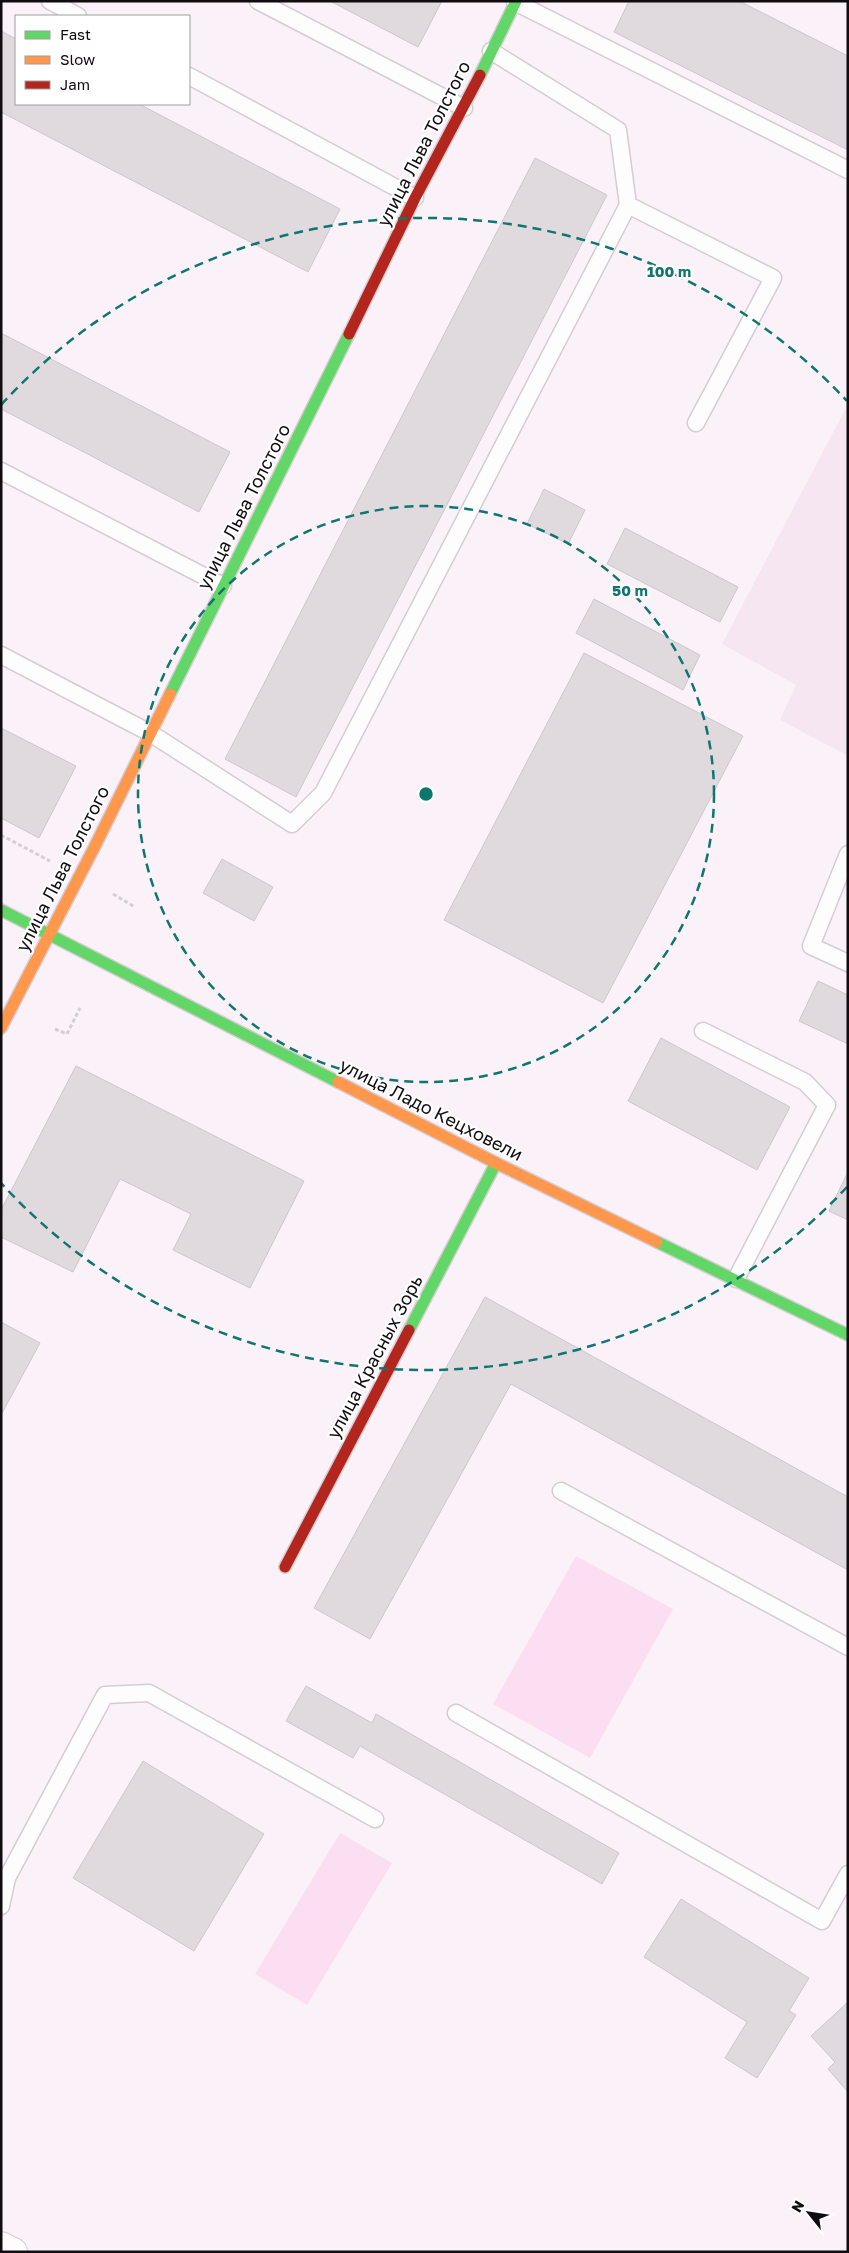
<svg xmlns="http://www.w3.org/2000/svg" width="849" height="2253" viewBox="0 0 849 2253" font-family="'Golos Text',sans-serif">
<style>
.built{fill:#f6e6f1}
.green{fill:#fbdef2}
.building{fill:#e0dadf;stroke:#cdc7cb}
.lines{fill:none;stroke-linecap:round;stroke-linejoin:round}
.lane-casing{stroke:#d4cdd2;stroke-width:19}
.street-casing{stroke:#d4cdd2;stroke-width:30}
.fast-casing{stroke:#d4cdd2;stroke-width:14}
.slow-casing{stroke:#d4cdd2;stroke-width:14}
.jam-casing{stroke:#d4cdd2;stroke-width:14}
.path{stroke:#d2d0d2;stroke-width:3;stroke-dasharray:4 2.5;stroke-linecap:butt}
.lane{stroke:#fefdfe;stroke-width:16}
.street{stroke:#fefdfe;stroke-width:28}
.fast{stroke:#63d668;stroke-width:11}
.slow{stroke:#ff974d;stroke-width:11}
.jam{stroke:#b3261e;stroke-width:11}
.ring{fill:none;stroke:#0f766e;stroke-width:2.5;stroke-dasharray:9 6}
.labels{text-anchor:middle;stroke-width:4.5;stroke-linejoin:round;paint-order:stroke}
.street-label{font-size:18px;fill:#110c10;stroke:#fff}
.centre{fill:#0f766e;stroke:#fff;stroke-width:2.5}
.ring-label{font-size:15px;text-anchor:middle;font-weight:bold;fill:#0f766e;stroke:#fff;stroke-width:4.5;stroke-linejoin:round;paint-order:stroke}
</style>
<rect width="100%" height="100%" fill="#faf2f8"/>
<path class="built" d="M848,404V756L780,720L796,685L722,644Z"/>
<path class="green" d="M576,1556L673,1609L590,1758L493,1704Z
M340,1833L392,1863L307,2005L255,1974Z"/>
<path class="building" d="M330,1H442L418,47Z
M629,1H739L848,56V150L614,32Z
M1,31L16,39V104H139L340,209L308,272L1,112Z
M535,158L607,195L296,797L225,759Z
M1,333L230,452L199,512L1,409Z
M544,489L585,510L568,544L527,524Z
M625,528L738,587L720,622L607,564Z
M594,599L700,655L683,690L576,633Z
M584,653L743,736L603,1003L444,920Z
M1,728L76,766L39,838L1,818Z
M222,859L273,887L254,921L203,893Z
M818,981L848,995V1044L799,1021Z
M661,1038L790,1107L757,1170L628,1101Z
M76,1066L304,1181L250,1288L173,1250L191,1214L120,1179L73,1272L1,1237V1210Z
M848,1172V1220L829,1211Z
M485,1297L848,1497V1570L511,1384L370,1639L314,1608Z
M1,1322L40,1343L1,1415Z
M306,1686L372,1723L376,1714L619,1853L602,1884L360,1746L353,1758L286,1721Z
M143,1761L264,1834L194,1951L73,1878Z
M681,1899L809,1978L789,2011L796,2015L757,2078L725,2058L747,2022L644,1957Z
M848,2002V2092L828,2069L835,2062L811,2036Z"/>
<g class="lines">
<defs>
<path id="lane" d="M50,1L78,16
M258,1L464,108
M515,2L848,170
M189,76L415,198
M628,205L773,278L696,423
M1,471L223,586
M1,655L150,733L292,824L323,793L628,205L618,130L491,51
M848,854L811,946L848,963
M703,1031L805,1082L827,1105L736,1279
M561,1491L848,1647
M456,1713L822,1921L848,1874
M1,1906L7,1878L105,1695L149,1693L375,1819"/>
<path id="street" d="M1,2246L13,2252"/>
<path id="fast" d="M480,75L516,1
M170,694L349,334
M1,910L338,1082
M657,1242L848,1335
M409,1330L496,1163"/>
<path id="slow" d="M1,1028L95,846L170,694
M338,1082L496,1163L657,1242"/>
<path id="jam" d="M349,334L415,198L480,75
M285,1567L409,1330"/>
</defs>
<use href="#lane" class="lane-casing"/>
<use href="#street" class="street-casing"/>
<use href="#fast" class="fast-casing"/>
<use href="#slow" class="slow-casing"/>
<use href="#jam" class="jam-casing"/>
<path class="path" d="M1,835L50,861
M113,894L135,907
M55,1029L67,1034L80,1008"/>
<use href="#lane" class="lane"/>
<use href="#street" class="street"/>
<use href="#fast" class="fast"/>
<use href="#slow" class="slow"/>
<use href="#jam" class="jam"/>
</g>
<g class="ring">
<circle cx="426" cy="794" r="288"/>
<path d="M847 1187A576 576 0 0 1 1 1183M1 405A576 576 0 0 1 847 401"/>
</g>
<g class="labels">
<g class="street-label">
<text transform="translate(424 144) rotate(-63)" y="6">улица Льва Толстого</text>
<text transform="translate(244 507) rotate(-63)" y="6">улица Льва Толстого</text>
<text transform="translate(63 869) rotate(-63)" y="6">улица Льва Толстого</text>
<text transform="translate(431 1110) rotate(27)" y="6">улица Ладо Кецховели</text>
<text transform="translate(375 1357) rotate(-62)" y="6">улица Красных Зорь</text>
</g>
</g>
<circle cx="426" cy="794" r="8" class="centre"/>
<g class="ring-label">
<text x="669" y="277">100 m</text>
<text x="630" y="596">50 m</text>
</g>
<rect width="849" height="2253" fill="none" stroke="#110c10" stroke-width="5"/>
<rect x="15" y="15" width="175" height="90" fill="#ffffff" stroke="#a09e9f"/>
<rect x="25" y="31" width="25" height="8" fill="#63d668" stroke="#a09e9f"/>
<text x="60" y="40" font-size="15" fill="#110c10">Fast</text>
<rect x="25" y="56" width="25" height="8" fill="#ff974d" stroke="#a09e9f"/>
<text x="60" y="65" font-size="15" fill="#110c10">Slow</text>
<rect x="25" y="81" width="25" height="8" fill="#b3261e" stroke="#a09e9f"/>
<text x="60" y="90" font-size="15" fill="#110c10">Jam</text>
<g transform="translate(809 2213) rotate(300)" stroke="#ffffff" stroke-width="4" paint-order="stroke">
<path d="M0-4L9 19L0 12L-9 19Z" fill="#110c10"/>
<text y="-8" font-size="14" font-weight="bold" text-anchor="middle" fill="#110c10">N</text>
</g>
</svg>
